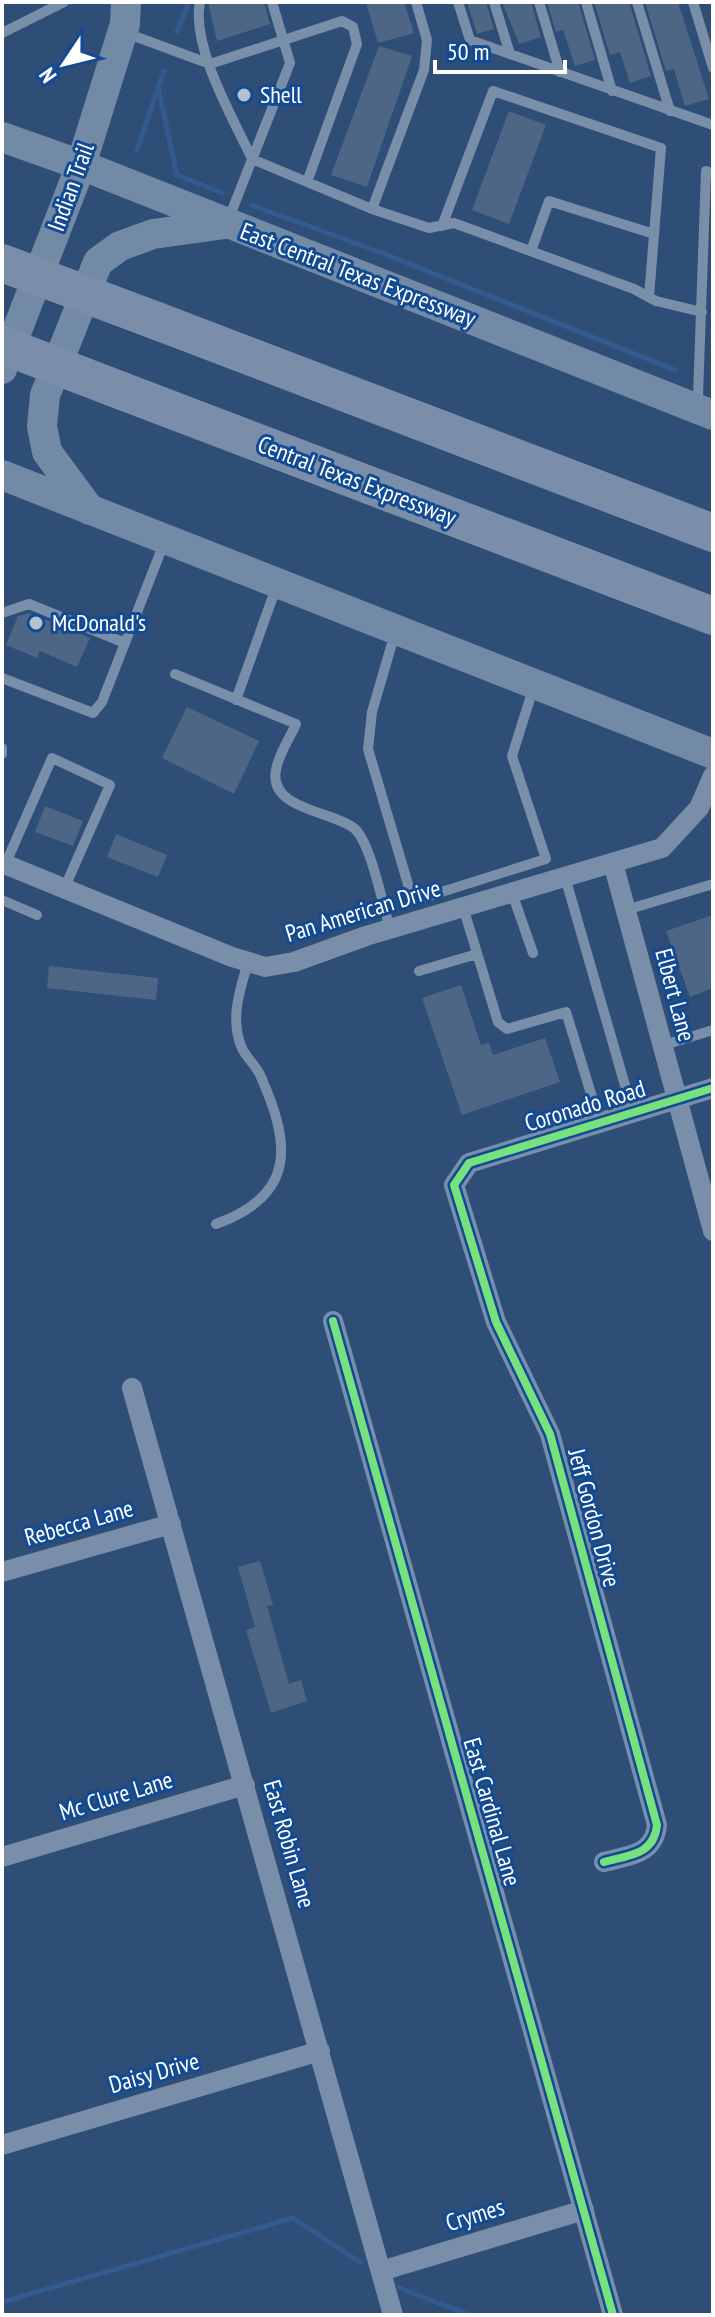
<svg xmlns="http://www.w3.org/2000/svg" width="715" height="2317" viewBox="0 0 715 2317" font-family="'PT Sans Narrow',sans-serif">
<style>
.lines{fill:none;stroke-linecap:round;stroke-linejoin:round}
.stream{stroke:#325a8f;stroke-width:5}
.building{fill:#4d6686}
.lane{stroke:#788ea9;stroke-width:10}
.street{stroke:#788ea9;stroke-width:20}
.secondary{stroke:#738aa6;stroke-width:30}
.highway{stroke:#7a8ea9;stroke-width:38}
.highway-bridge{stroke:#7a8ea9;stroke-width:38}
.cycleway-casing{stroke:#124b94;stroke-width:13}
.cycleway{stroke:#77e17e;stroke-width:8}
.poi-dot{fill:#b6c1cf;stroke:#124b94;stroke-width:3}
.labels{text-anchor:middle;stroke-width:6;stroke-linejoin:round;paint-order:stroke}
.poi-label{font-size:24px;fill:#fff;stroke:#124b94;text-anchor:start}
.street-label{font-size:24px;fill:#fff;stroke:#124b94}
</style>
<rect width="100%" height="100%" fill="#2f4e77"/>
<g class="lines">
<path class="stream" d="M177,32L189,2
M158,87L177,175L222,193
M137,150L164,71
M251,205L382,253L675,370
M399,2288L470,2315
M2,2302L293,2218L360,2262"/>
</g>
<path class="building" d="M208,2H264L270,24L217,41Z
M366,2H404L414,33L378,43Z
M467,2H486L494,29L477,34Z
M502,2H531L541,37L519,44Z
M547,2H578L595,60L575,66L563,30L556,32Z
M594,2H629L651,76L630,83L620,52L610,55Z
M645,2H678L709,99L685,106L674,69L666,71Z
M379,46L412,56L367,187L331,175Z
M509,111L546,125L509,224L472,210Z
M29,613L90,638L77,667L40,651L37,658L6,645L18,616Z
M187,707L259,741L234,794L162,758Z
M45,806L83,821L73,846L35,832Z
M116,834L167,855L158,877L107,857Z
M713,915V988L690,997L666,931Z
M49,966L158,978L156,1000L47,988Z
M461,985L481,1045L489,1043L493,1055L545,1038L560,1082L462,1115L422,998Z
M260,1561L273,1605L267,1606L289,1684L301,1680L307,1701L271,1713L246,1630L255,1627L238,1567Z"/>
<g class="lines">
<path class="lane" d="M200,2C191,47 233,118 252,159L372,209L429,228L454,223L634,289L656,301L702,312
M458,2L470,40L713,125
M494,2L510,54
M539,2L560,72
M586,2L612,91
M637,2L670,111
M693,2L713,68
M2,33L64,2
M126,33L210,64L342,21L353,27L357,44L307,182
M372,209L424,70L427,40L416,2
M229,218L290,63L272,2
M442,226L493,91L661,148L649,297
M531,251L549,201L654,234
M694,405L698,395L706,171L713,173
M2,613L29,604L125,643
M395,633L372,712L368,749L413,901L546,859L512,756L534,686
M175,674L296,724C290,738 278,755 276,770C268,810 334,811 355,829C371,844 383,906 390,929
M2,678L93,713L102,702L164,543
M236,700L277,585
M2,748V754
M5,865L52,758L110,785L64,889
M565,877L633,1113
M512,893L533,953
M2,900L37,915
M463,907L498,1022L507,1029L566,1012L600,1123
M626,910L713,884
M419,971L477,954
M661,1046L713,1030
M216,1224C296,1195 291,1145 261,1077C257,1066 245,1057 241,1046C230,1017 240,990 248,962"/>
<path class="street" d="M2,863L232,957L265,967L294,962L366,936L662,848L699,808L713,776
M613,863L713,1231
M333,1321L613,2315
M132,1388L393,2315
M2,1572L171,1524
M2,1857L245,1785
M604,1862C629,1855 654,1855 657,1825L550,1434L496,1322L454,1185L469,1163L713,1088
M2,2145L320,2051
M381,2271L584,2210"/>
<path class="secondary" d="M2,137L81,165L713,415
M2,369L81,165L125,24L126,2
M2,475L713,754
M90,510L47,452L42,426L45,395L98,262L120,246L153,234L225,224"/>
<path class="highway" d="M157,321L713,533
M122,391L713,616"/>
<path class="highway-bridge" d="M2,263L157,321
M2,345L122,391"/>
<defs>
<path id="cycleway" d="M333,1321L613,2315
M604,1862C629,1855 654,1855 657,1825L550,1434L496,1322L454,1185L469,1163L713,1088"/>
</defs>
<use href="#cycleway" class="cycleway-casing"/>
<use href="#cycleway" class="cycleway"/>
</g>
<g class="poi-dot">
<circle cx="244" cy="95" r="8"/>
<circle cx="36" cy="623" r="8"/>
</g>
<g class="labels">
<g class="poi-label">
<text x="260" y="103">Shell</text>
<text x="52" y="631">McDonald's</text>
</g>
<g class="street-label">
<text transform="translate(71 187) rotate(-70)" y="8">Indian Trail</text>
<text transform="translate(358 275) rotate(21)" y="8">East Central Texas Expressway</text>
<text transform="translate(357 481) rotate(21)" y="8">Central Texas Expressway</text>
<text transform="translate(363 911) rotate(-17)" y="8">Pan American Drive</text>
<text transform="translate(675 995) rotate(75)" y="8">Elbert Lane</text>
<text transform="translate(585 1106) rotate(-17)" y="8">Coronado Road</text>
<text transform="translate(594 1518) rotate(75)" y="8">Jeff Gordon Drive</text>
<text transform="translate(79 1523) rotate(-16)" y="8">Rebecca Lane</text>
<text transform="translate(116 1796) rotate(-17)" y="8">Mc Clure Lane</text>
<text transform="translate(492 1812) rotate(74)" y="8">East Cardinal Lane</text>
<text transform="translate(289 1844) rotate(74)" y="8">East Robin Lane</text>
<text transform="translate(154 2073) rotate(-16)" y="8">Daisy Drive</text>
<text transform="translate(475 2215) rotate(-17)" y="8">Crymes</text>
</g>
</g>
<rect width="715" height="2317" fill="none" stroke="#ffffff" stroke-width="8"/>
<g transform="translate(64 64) rotate(235)" stroke="#124b94" stroke-width="6" paint-order="stroke">
<path d="M0-6L14 30L0 20L-14 30Z" fill="#ffffff"/>
<text y="-12" font-size="22" font-weight="bold" text-anchor="middle" fill="#ffffff">N</text>
</g>
<path d="M435 60v12h130v-12" fill="none" stroke="#ffffff" stroke-width="4"/>
<text x="447" y="60" font-size="24" fill="#ffffff" stroke="#124b94" stroke-width="6" paint-order="stroke">50 m</text>
</svg>
